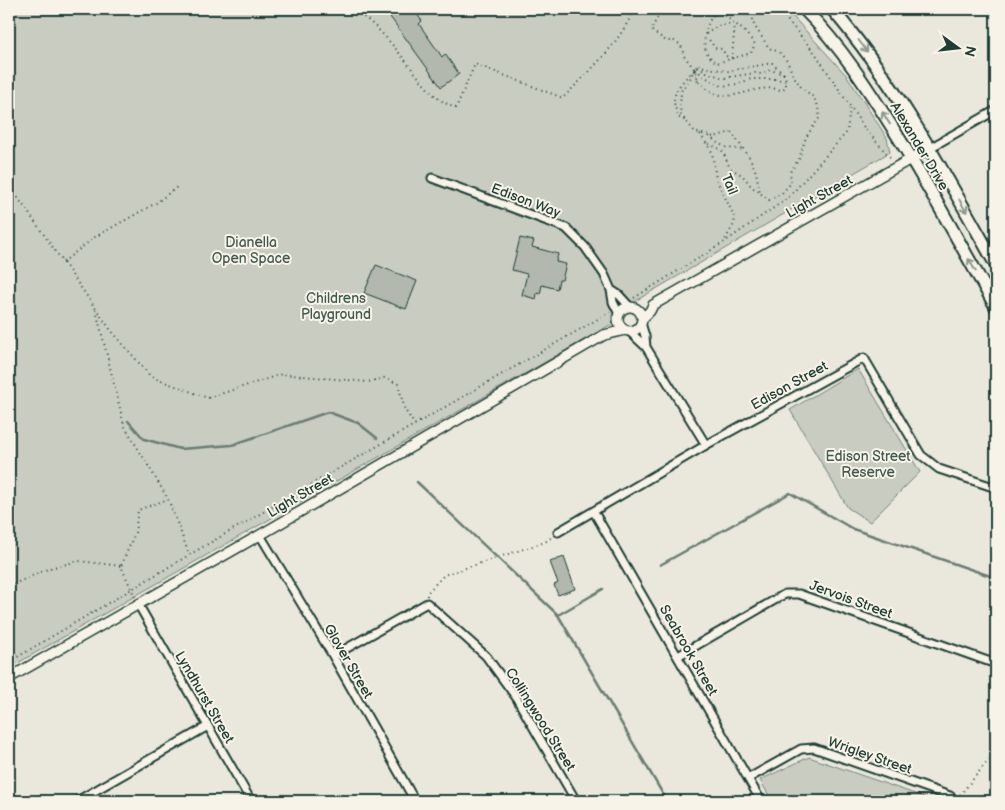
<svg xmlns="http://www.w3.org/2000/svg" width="1005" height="810" viewBox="0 0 1005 810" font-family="'Balsamiq Sans',sans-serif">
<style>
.green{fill:#c8ccc1;stroke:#74847a}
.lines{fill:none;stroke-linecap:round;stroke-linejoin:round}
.stream{stroke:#6a7c72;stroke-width:2.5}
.building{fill:#b2b8ae;stroke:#1f3d34}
.minor-casing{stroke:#1f3d34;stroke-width:11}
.tertiary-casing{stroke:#1f3d34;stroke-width:12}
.primary-casing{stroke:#1f3d34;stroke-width:15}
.path{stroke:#1f3d34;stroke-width:2;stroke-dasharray:1 4;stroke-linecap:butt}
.minor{stroke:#f7f3e8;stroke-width:7}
.tertiary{stroke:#f7f3e8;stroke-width:9}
.primary{stroke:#f7f3e8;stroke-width:11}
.oneway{stroke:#8b988e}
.labels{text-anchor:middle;stroke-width:4;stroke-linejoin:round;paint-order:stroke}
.street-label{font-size:14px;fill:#1f3d34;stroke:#f7f3e8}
.park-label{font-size:14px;fill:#415a50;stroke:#f7f3e8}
</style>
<rect width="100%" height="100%" fill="#eae8dd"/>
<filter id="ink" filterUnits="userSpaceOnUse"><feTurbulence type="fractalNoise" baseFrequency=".02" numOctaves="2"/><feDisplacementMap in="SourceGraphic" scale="10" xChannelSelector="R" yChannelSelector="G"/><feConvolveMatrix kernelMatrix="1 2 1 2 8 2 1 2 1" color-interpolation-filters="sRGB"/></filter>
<g filter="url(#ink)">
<path class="green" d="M9,9H786L847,76L887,138L890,152L637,300L617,321L9,668Z
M858,369L920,472L870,522L848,508L790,410Z
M809,757L935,801H772L760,780Z"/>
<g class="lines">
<path class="stream" d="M128,421L144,439L180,449L232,445L328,412L358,423L377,438
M417,482L558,615L667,801
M660,565L790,493L853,529L996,578
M558,615L603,589"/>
</g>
<path class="building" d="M396,9H413L422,21L419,24L442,57L445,54L459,74L441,87L388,14Z
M520,238L534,241L532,247L558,254L556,262L566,264L562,280H559L557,289L542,285L540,294L537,293L536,299L522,295L527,274L512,270Z
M376,265L417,281L406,309L364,293Z
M564,557L575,589L558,595L554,585L558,583L550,562Z"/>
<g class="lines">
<defs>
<path id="minor" d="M930,148L996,110
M432,178L566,228L585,247L604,274L611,290L613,302L619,314
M611,290L619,295L630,307
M641,323L645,336L646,347
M629,331L646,347L706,445
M594,512L761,801
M558,532L706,445L864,358L921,455L939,469L996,488
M260,535L333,656L415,801
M138,604L251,801
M333,656L427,603L486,656L516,697L576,801
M678,656L785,594H799L996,664
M749,778L801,749L814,748L950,796L956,801
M77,801L208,726"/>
<path id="tertiary" d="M618 319a12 12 0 1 1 24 0a12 12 0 1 1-24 0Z
M642,319L650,311L653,305L930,148
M9,678L260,535L604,335L625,330"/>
<path id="primary" d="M804,9C841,46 869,90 897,135C932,191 963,250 996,307
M832,9C898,86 946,176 996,265"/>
</defs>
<use href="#minor" class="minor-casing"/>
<use href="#tertiary" class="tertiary-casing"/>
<use href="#primary" class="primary-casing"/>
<path class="path" d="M351,9C376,22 395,48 412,69C426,86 434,100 456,108L475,64L563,98C590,70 619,45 634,9
M662,9L651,30L666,41H675L681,45L684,56L696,71L698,81L694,71C686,77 674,89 674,101C674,105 677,112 678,117L686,121
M672,9L676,14H682L686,9
M751,9L754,25L769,48L779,52L787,61L793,75L801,87L812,96L817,103L820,117L806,137L799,159L790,172L791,183L782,193L769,200L760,193L756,172L750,158L731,132L714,137L695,132L681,115L680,107L681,91L690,79L695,67V70L697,68L696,64L707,68L728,71L772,63L784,74
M778,9L815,53L865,129L890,157
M990,9L996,20
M716,12L722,13L744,31L755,44L751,53L717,63C713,60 708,56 706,51C702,39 707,20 716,12Z
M706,34L718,26L733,23L734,33L732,58L726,56L722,49L715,48L707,37
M698,66L708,73L724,78L755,73L761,74L770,70L784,74L786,80
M697,68L701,75L722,86L737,84L751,79H776L786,81V87L781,90C749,81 728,113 698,81
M700,134L712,152L716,179L735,218L734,224L725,240
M709,136C715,141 721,146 728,148C734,149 739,148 745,151
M709,144L722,150L730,168L742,175L752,187L759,192
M9,185L110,329L151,377L208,398L282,374L368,382L384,378L398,384L405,410L415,425
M63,262L95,237L156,203L177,187
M634,298L723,243L788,198L847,132L850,107
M96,310L124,425L168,499L189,554
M9,586L50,568L79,561L121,566
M427,596V593L444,575L545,542L552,537
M135,597L121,566L135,533L138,510L168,499
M9,662L189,555L610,312
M960,795L996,751"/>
<use href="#minor" class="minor"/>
<use href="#tertiary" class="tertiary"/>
<use href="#primary" class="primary"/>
</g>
<defs><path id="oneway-shaft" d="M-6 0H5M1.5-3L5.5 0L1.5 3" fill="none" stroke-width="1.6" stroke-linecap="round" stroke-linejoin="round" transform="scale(1.25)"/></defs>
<g class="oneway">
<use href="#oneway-shaft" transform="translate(863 46) rotate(53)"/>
<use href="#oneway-shaft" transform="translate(886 118) rotate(-122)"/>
<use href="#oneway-shaft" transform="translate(963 206) rotate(60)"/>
<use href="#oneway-shaft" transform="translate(972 265) rotate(-120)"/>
</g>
</g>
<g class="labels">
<g class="street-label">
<text transform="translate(920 146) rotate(59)" y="5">Alexander Drive</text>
<text transform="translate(730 184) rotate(67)" y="5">Tail</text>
<text transform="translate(819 196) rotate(-29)" y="5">Light Street</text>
<text transform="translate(526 200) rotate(21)" y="5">Edison Way</text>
<text transform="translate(789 385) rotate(-29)" y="5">Edison Street</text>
<text transform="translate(300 495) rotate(-30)" y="5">Light Street</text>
<text transform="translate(851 599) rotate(20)" y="5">Jervois Street</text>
<text transform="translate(689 650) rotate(60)" y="5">Seabrook Street</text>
<text transform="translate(349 661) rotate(60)" y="5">Glover Street</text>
<text transform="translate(205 697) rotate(60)" y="5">Lyndhurst Street</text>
<text transform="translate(541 719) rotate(58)" y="5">Collingwood Street</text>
<text transform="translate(870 755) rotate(19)" y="5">Wrigley Street</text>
</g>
<g class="park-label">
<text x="251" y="247">Dianella<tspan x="251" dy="16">Open Space</tspan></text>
<text x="336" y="303">Childrens<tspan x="336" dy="16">Playground</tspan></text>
<text x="868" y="461">Edison Street<tspan x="868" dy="16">Reserve</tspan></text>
</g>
</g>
<rect width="1005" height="810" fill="none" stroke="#f7f3e8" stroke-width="30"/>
<rect x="15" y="15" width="975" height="780" fill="none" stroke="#1f3d34" stroke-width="2" filter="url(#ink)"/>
<g transform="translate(958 48) rotate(105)" stroke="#f7f3e8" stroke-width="4" paint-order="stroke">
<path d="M0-4L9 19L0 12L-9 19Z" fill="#1f3d34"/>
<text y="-8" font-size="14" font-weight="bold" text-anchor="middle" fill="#1f3d34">N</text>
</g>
</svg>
